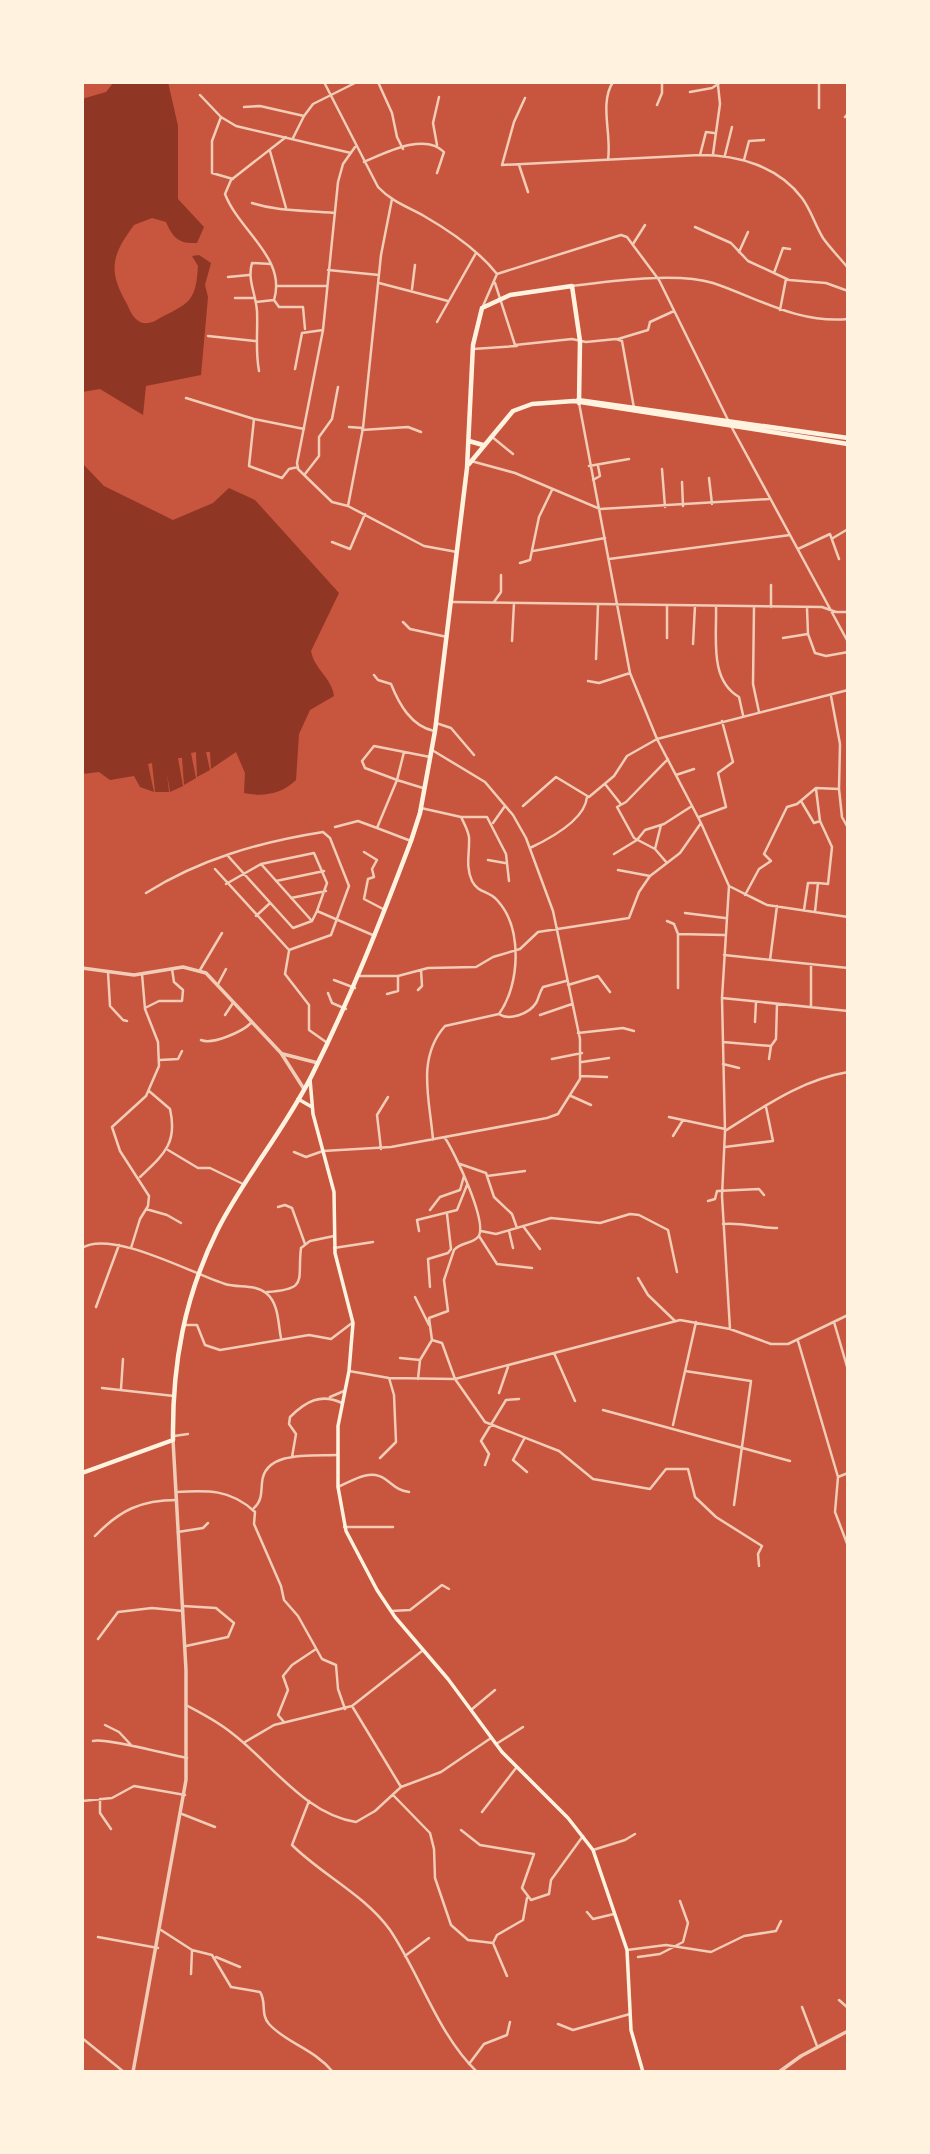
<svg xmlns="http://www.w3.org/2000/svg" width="930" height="2154" viewBox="0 0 930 2154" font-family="'Roboto Serif',serif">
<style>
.water{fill:#8f3625}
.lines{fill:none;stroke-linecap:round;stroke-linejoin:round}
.minor{stroke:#f1ccb7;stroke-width:2.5}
.tertiary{stroke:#f1ccb7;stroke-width:3.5}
.secondary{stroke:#fff3e0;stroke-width:3.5}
.trunk{stroke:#fff3e0;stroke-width:4.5}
</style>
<rect width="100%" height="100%" fill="#c8553d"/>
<path class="water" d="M114,82H168L178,126V199L204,227L197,243C179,244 173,238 166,222L152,218L134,225C111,256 108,271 127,304C130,311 133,318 140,322C147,325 154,322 160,318C189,303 196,302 198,266L192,256L199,255L211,263L205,285L208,297L201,375L146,386L143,415L100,389L82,392V99L106,92Z
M82,463L104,486L173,520L213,503L229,488L255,500L339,593L311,651C314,669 332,678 334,696L310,710L299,734L296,780C282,794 263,797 244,793L245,773L236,752L211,769L210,752H206L210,770L197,777L196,752L191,753L196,778L184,785L182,758H178L183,786L170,792L167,774L169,792H155L152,763L148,764L154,792L140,787L134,776L110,780L99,772L82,774Z"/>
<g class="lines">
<path class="minor" d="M324,82L378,187C391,201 408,207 424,216C450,231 479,251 497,274
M378,82L392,113L397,137L403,149
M690,92L712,88L721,82
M200,95L221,117
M525,98L514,122L502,165L700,155C738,155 778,166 802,198C811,210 815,225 823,238C830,248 840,258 848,268
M657,105L662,93V82
M244,107L260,106L304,116L313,104L357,82
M819,108V82
M845,117L848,114
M293,138L304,116
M437,145L433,123L439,97
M270,151L286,208
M713,154L720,104L718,85
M700,155L706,132L714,133
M725,155L732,127
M608,160C612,135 599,103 613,82
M744,160L749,141L764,140
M364,162C385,153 425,132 444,152L437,173
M519,165L528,192
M233,179L212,173V141L221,117L236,126L351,153
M392,199L381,255L363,428L348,506L424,546L457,552
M252,203C279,212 306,210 335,213
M695,227L731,243L748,261L789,280L826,283L848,291
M633,244L645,225
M739,252L748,232
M328,270L379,275
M774,273L783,248L790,249
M497,274L621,235L627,237L659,280L728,420
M228,277L249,275
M379,283L448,301
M495,283L515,345L572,339L586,342L616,339L622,341L634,408
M277,286H326
M572,286C610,281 677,272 713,283C758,298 798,324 848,319
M412,289L415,265
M235,298H255
M274,300C287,258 239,231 225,194L231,180L286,137
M274,300L279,307H303L305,329
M256,302L274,300
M483,306L497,274
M780,310L786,279
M437,322L476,253
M208,336L255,341
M618,339L648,330L650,322L674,311
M473,349L517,346
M295,369L302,333L323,330
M259,371C255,350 258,332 257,311C256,294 247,280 252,263L271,264
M186,398L254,419L304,429
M579,403L630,673L657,739L701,823L729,886L722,998L725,1131L722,1196L730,1329
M254,419L249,466L282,478L289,469L298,467
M731,426L848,642
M349,427L363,428
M362,430L408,427L421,432
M491,436L513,454
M471,461L515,473L600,509L769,499
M589,466L629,459
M662,469L665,507
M305,474L319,456V437L332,419L338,387
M709,478L712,504
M593,480L600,476L598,466
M682,482L683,506
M348,506L332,502L298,469L297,463L323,330L338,182L343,164L355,147
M833,538L848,529
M332,542L350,549L365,514
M798,549L830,534L839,559
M533,551L605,538
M609,559L790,535
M520,563L530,560L539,517L552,490
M452,602L822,607L836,612H848
M494,602L501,592V575
M667,606V638
M716,607C717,637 709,680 739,697L743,715
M754,607L753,684L759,712
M771,607V585
M807,608L808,634L815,653L826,656L848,652
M403,622L410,629L447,637
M783,638L808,634
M512,641L514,603
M693,644L695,606
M596,659L598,605
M374,675L378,680L391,684C399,704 411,726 434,731
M588,681L599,683L630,673
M831,696L840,744L839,789
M436,723L451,728L474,755
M404,752L397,780L423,788
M676,775L694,769
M605,784L620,803
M816,789L820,821
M801,801L814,823L820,821L832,847L828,884L818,883L815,912
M523,806L556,777L589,797L614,776L627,756L657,739L848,690
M421,808L461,817H487L506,854L509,881
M699,817L726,807L718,773L733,762L722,721
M493,823L505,806
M335,827L358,821L377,828
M411,841L377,828L397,780L365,768L362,761L374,746L430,757
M530,848C549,839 585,820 587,797
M655,849L634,838L617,807L626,802L668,759
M364,852L377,860L372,869L374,877L368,879L364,899L385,910
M614,854L637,840L645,830L664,824L692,806
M228,856L293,928L312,921L317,911L375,936
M488,860L505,863
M667,863L680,853L701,823
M261,864L312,921
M618,870L650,876
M276,881L324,871
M226,884L261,864L314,853L327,883L317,911
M729,886L767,905L848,917
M146,893C200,859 260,842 323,832L330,838L349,886L331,935L289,950L215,869
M745,895L759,869L771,861L764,854L787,807L797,804L816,788L839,789L842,817L848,828
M291,898L326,891
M804,910L808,883H818
M685,913L725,918
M256,916L269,904
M667,921L674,924L678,934L724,935
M678,934V988
M289,951L285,974L309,1005V1030L326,1042
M724,955L848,968
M770,960L777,906
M200,970L222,933
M108,972L110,1006L123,1020L127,1021
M360,976H398L428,968L476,967L493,957L520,949L538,932L629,918L639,892L650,876L667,863L655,849L661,825
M334,980L355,988
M218,984L226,969
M568,985L598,976L610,992
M418,990L422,986L421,970
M328,993L332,1003L346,1009
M387,994L398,991V976
M722,998L848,1011
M811,1006V964
M145,1008L159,1001H182L183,990L174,982L172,969
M499,1014C509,1021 529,1014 536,1003C539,998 539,993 543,987L566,981
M225,1015L233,1003
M540,1015L572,1004
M755,1022L756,1002
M578,1033L623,1028L634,1031
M201,1040C212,1045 242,1032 251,1023
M723,1042L771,1046
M552,1059L582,1053
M769,1059L771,1046L776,1039L777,1004
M160,1060L178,1059L182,1051
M582,1062L609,1058
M723,1064L739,1068
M581,1076L607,1077
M571,1096L591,1105
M669,1117L725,1129
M725,1131C765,1106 801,1080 848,1072
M673,1136L683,1120
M433,1140C430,1100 416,1059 445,1026L499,1014C520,985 523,928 497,900C489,891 478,893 472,881C465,866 470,852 469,837C468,830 464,823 461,817
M725,1147L773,1141L766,1107
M381,1149L377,1115L388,1097
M168,1150L198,1168H210L243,1184
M294,1152L306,1157L323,1151L391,1147L547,1118L558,1114L580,1079V1039L553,911L526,838L513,815L485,782L432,750
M460,1164L486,1173L494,1197L512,1214L517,1228
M487,1176L525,1171
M140,1177C163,1155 178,1144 170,1109L149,1091
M708,1201L715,1199L717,1191L759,1189L764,1195
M278,1207L285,1205L292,1208L305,1244
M146,1209L167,1215L181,1223
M430,1210L440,1197L460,1190L464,1176
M723,1224C742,1222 758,1228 777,1228
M523,1226L540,1249
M419,1231L417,1220L457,1210L467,1185
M481,1231L496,1234L551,1218L600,1223L630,1214L639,1215L668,1230L677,1272
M509,1231L513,1248
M479,1236L497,1264L532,1268
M82,1248C111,1229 193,1274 225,1284C238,1288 255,1284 266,1293C279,1303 278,1324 281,1338
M131,1248L140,1219L148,1206L149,1196L120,1151L112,1127L146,1096L159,1066L158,1042L145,1009L142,974
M334,1248L373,1242
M638,1278L648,1295L675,1321
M430,1287L428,1259L448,1253L451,1249L447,1214
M267,1292C309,1289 297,1281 301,1248L310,1241L334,1236
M415,1297L429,1325
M96,1307L119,1245
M834,1322L848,1370
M185,1325H197L205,1345L220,1350L309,1335L331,1339L352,1323
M432,1340L442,1343L455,1379L485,1422L559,1451L593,1479L650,1489L666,1469H688L695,1497L716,1517L762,1546L758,1554L759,1566
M798,1341L838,1477L835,1512L848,1546
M554,1353L575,1401
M400,1358L420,1360
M349,1371L389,1378L455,1379L680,1320L730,1329L771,1344H788L848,1315
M685,1371L751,1381L734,1505
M418,1379L420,1360L432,1340L429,1318L448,1311L444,1280L454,1250C461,1242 472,1244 478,1237C489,1224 454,1151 445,1138
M102,1388L174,1396
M121,1389L123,1359
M499,1393L508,1367
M330,1397L344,1391
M603,1410L790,1461
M673,1425L696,1322
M174,1436L188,1434
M524,1439L513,1460L527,1472
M292,1457L296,1434L289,1424L290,1417C306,1401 321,1393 342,1403
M380,1458L396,1442L394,1395L389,1378
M485,1465L489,1454L481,1441L506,1400L519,1399
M838,1477L848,1473
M338,1487C352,1481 370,1468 385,1479C395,1486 397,1490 409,1492
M176,1492C207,1490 231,1489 255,1512L254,1524L281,1586L284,1600L298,1616L322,1659L336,1665L338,1689L345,1709
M254,1508C262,1501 261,1493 262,1483C264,1450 313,1456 338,1455
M344,1527H393
M178,1532L203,1528L208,1523
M95,1536C120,1510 141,1500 177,1500
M848,1585V1588
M183,1606L216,1608L234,1623L228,1637L186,1646
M391,1611L410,1610L442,1585L449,1589
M98,1639L118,1612L152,1608L183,1611
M186,1705C203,1714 219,1722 233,1734C272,1764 305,1814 356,1822L375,1811L401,1787L441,1772L491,1738
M352,1706L401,1787
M471,1710L495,1690
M284,1722L278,1715L288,1690L283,1676L292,1665L316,1649
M105,1725L119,1732L132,1746
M93,1741C103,1737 170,1755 187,1758
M245,1742L274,1725L352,1706L422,1651
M496,1744L523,1727
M393,1795L430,1833L434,1849L435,1878L451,1925L468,1940L493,1943
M100,1799V1813L111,1829
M82,1801L112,1798L134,1786L185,1795
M309,1801L292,1845C322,1875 365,1895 390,1930C421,1976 437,2033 477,2072
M482,1812L516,1768
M182,1814L215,1827
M461,1830L480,1845L534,1854L522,1888L531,1900L549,1894L551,1880L583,1836
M593,1850L625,1840L635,1834
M587,1912L593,1919L614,1914
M161,1930L192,1950L191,1974
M98,1937L158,1948
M192,1950L212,1955L231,1987L260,1992C267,2002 260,2014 269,2024C286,2043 313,2048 333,2072
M627,1950L666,1945L711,1952L744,1936L776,1931L781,1921
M405,1956L429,1938
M216,1957L240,1967
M638,1957L660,1954L683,1942L688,1923L680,1901
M507,1976L493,1943L497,1935L523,1920L527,1898
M839,2000L848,2008
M802,2007L817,2046
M558,2024L573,2030L630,2014
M82,2038L124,2072
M469,2064L484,2044L507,2035L510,2022"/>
<path class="tertiary" d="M82,968L134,975L183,967L206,973L281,1053L304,1089
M283,1054L318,1063
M133,2072L186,1780V1670L173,1440
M779,2072L801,2056L848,2031"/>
<path class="secondary" d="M310,1079L313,1114L334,1192L335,1253L353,1323L349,1371L338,1426V1487L346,1531L377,1590L395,1617L448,1679L502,1752L568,1818L593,1850L627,1950L631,2030L643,2072
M298,1099L312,1107"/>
<path class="trunk" d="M578,400L848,438
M469,441L483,445
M469,464L513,411L532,404L574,401L848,444
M82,1473L173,1440C172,1365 184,1297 218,1229C245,1176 285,1129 312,1075C351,997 380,923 411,841L420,813L435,731L467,468L473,345L482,308L510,295L572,286L580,341L579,403"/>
</g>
<rect width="930" height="2154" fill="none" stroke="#fff3e0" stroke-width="168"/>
</svg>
